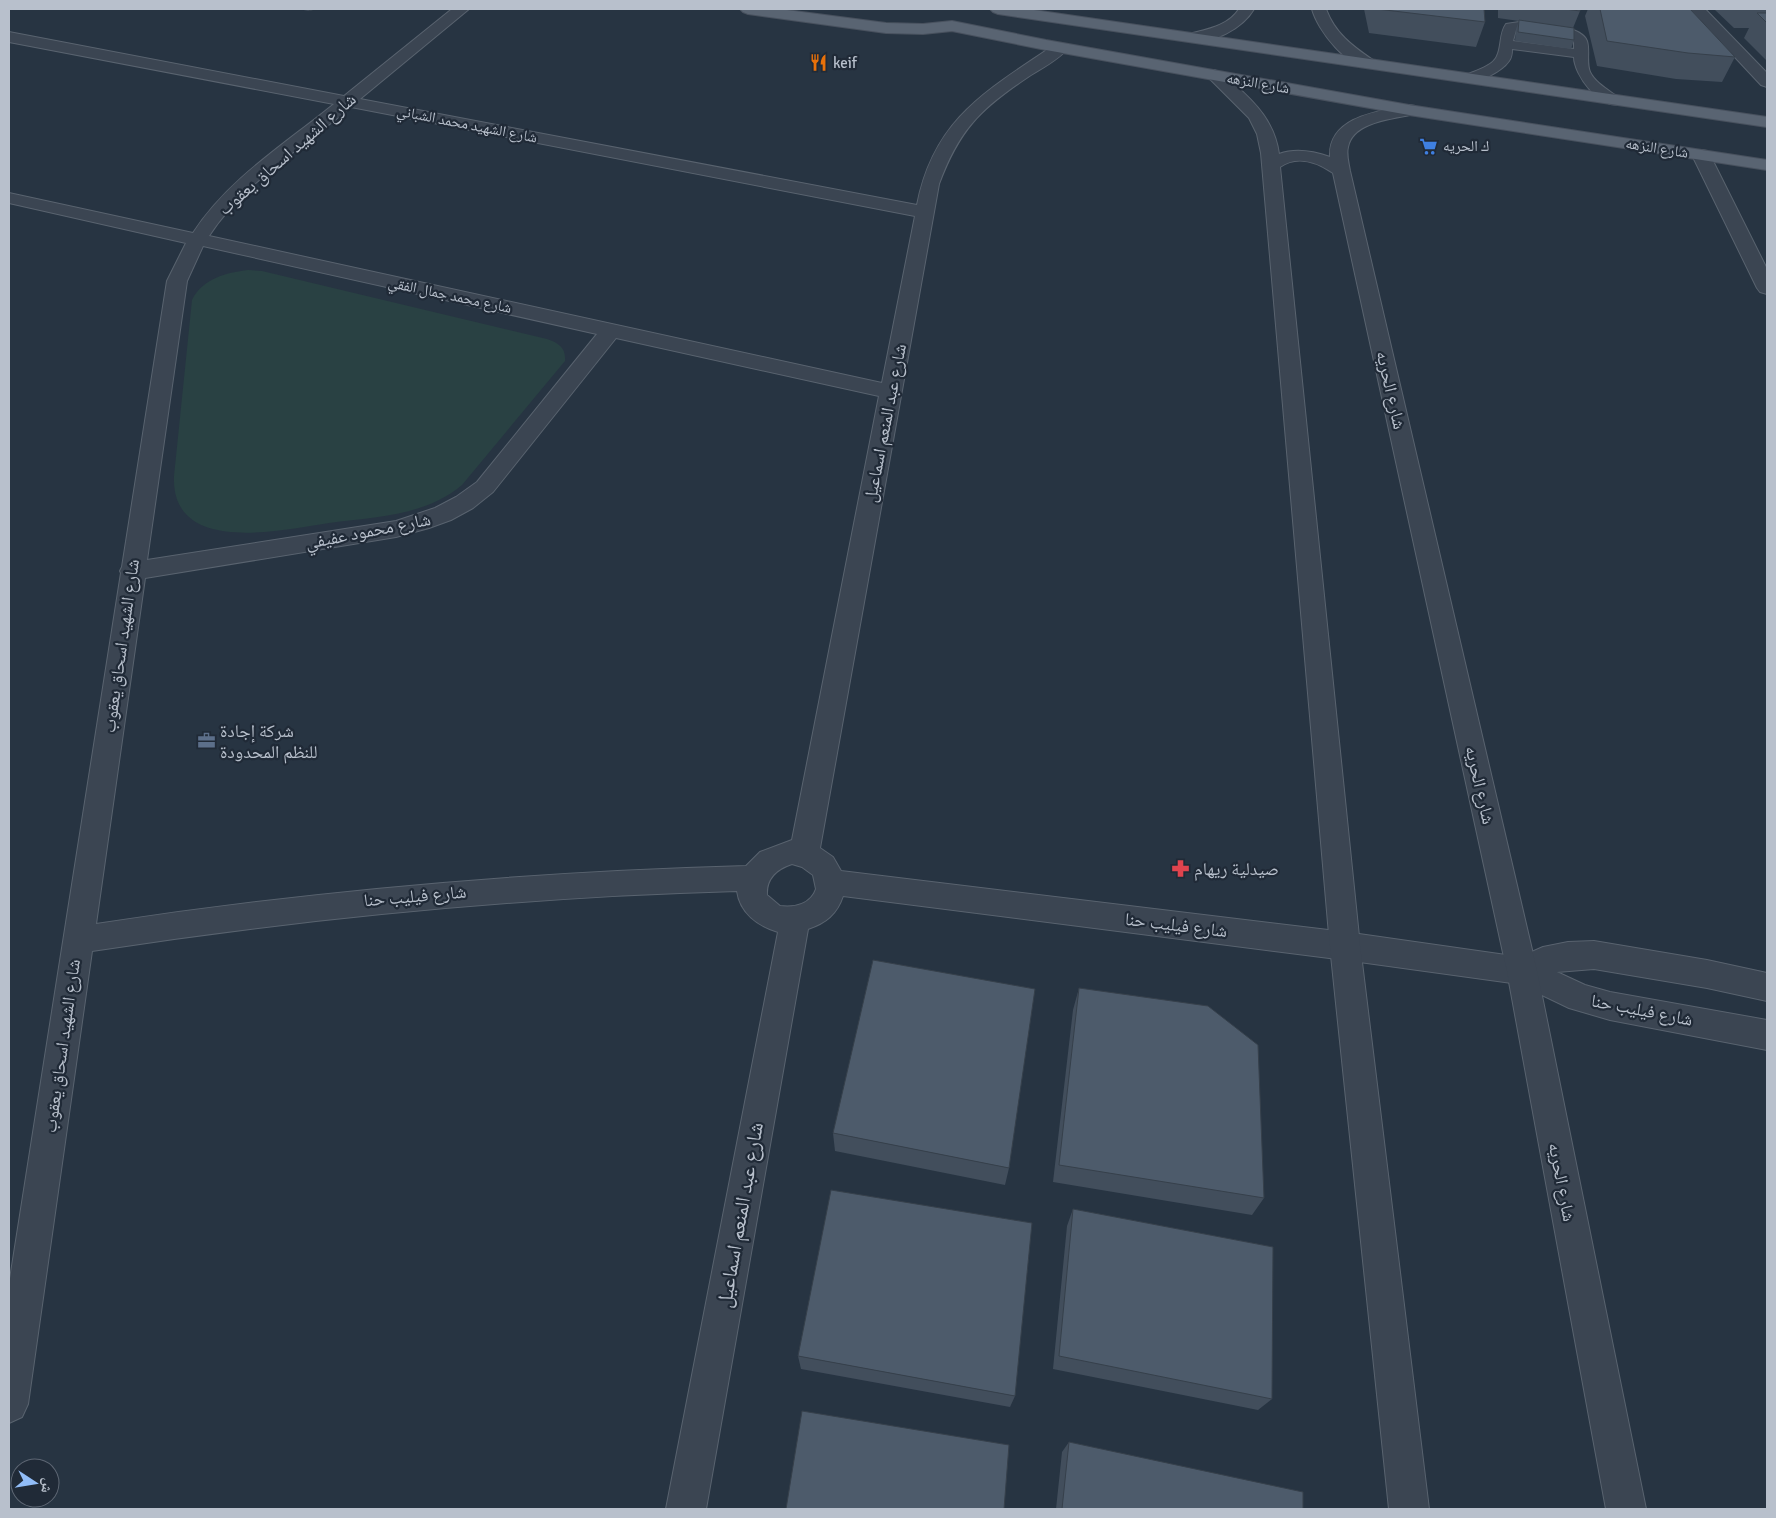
<svg xmlns="http://www.w3.org/2000/svg" width="1776" height="1518" viewBox="0 0 1776 1518" font-family="Signika,'Noto Naskh Arabic',sans-serif">
<style>
.green{fill:#294143}
.lines{fill:none;stroke-linecap:round;stroke-linejoin:round}
.service-casing{stroke:#59636f;stroke-width:2}
.minor-casing{stroke:#59636f;stroke-width:2}
.tertiary-casing{stroke:#59636f;stroke-width:2}
.primary-casing{stroke:#48515e;stroke-width:2}
.service{fill:#3b4552;fill-rule:evenodd}
.minor{fill:#3b4552;fill-rule:evenodd}
.tertiary{fill:#3b4552;fill-rule:evenodd}
.primary{fill:#596472;fill-rule:evenodd}
.wall{fill:#424e5c}
.shaded-wall{fill:#36404b}
.building{fill:#4d5b6b;stroke:#36404b}
.labels{text-anchor:middle;stroke-width:4.5;stroke-linejoin:round;paint-order:stroke}
.far-poi-label{font-size:15px;fill:#b8c0cc;stroke:#202a37;text-anchor:start}
.far-street-label{font-size:15px;fill:#b8c0cc;stroke:#202a37}
.street-label{font-size:18px;fill:#b8c0cc;stroke:#202a37}
.poi-label{font-size:18px;fill:#b8c0cc;stroke:#202a37;text-anchor:start}
.near-street-label{font-size:21px;fill:#b8c0cc;stroke:#202a37}
</style>
<rect width="100%" height="100%" fill="#273442"/>
<path class="green" d="M248,270L262,271L547,339C559,343 566,348 565,361L462,485C425,516 375,517 329,523C281,530 171,556 174,476L192,300C203,278 226,273 248,270Z"/>
<g class="lines">
<defs>
<path id="service" d="M1526,21C1540,22 1582,26 1587,41C1590,51 1586,62 1590,72C1595,83 1610,91 1619,98L1621,101L1619,104C1600,109 1574,75 1574,57L1512,49C1512,53 1512,57 1509,61C1502,71 1479,84 1466,81L1464,78L1466,75C1475,71 1493,66 1497,56C1502,45 1499,34 1506,24ZM1526,29L1555,33L1574,42V49L1513,41L1516,30Z"/>
<path id="minor" d="M452,9H469L360,99L917,205C934,118 987,91 1054,45H1066L1068,48C1059,60 1040,69 1028,77C980,109 959,130 939,184L820,848L833,857L841,871L1345,932L1520,957L1543,947L1568,942L1594,941L1707,960L1767,973V1001L1707,988L1594,969L1557,972L1585,985L1610,992L1767,1020V1050L1610,1020L1569,1008L1519,984L1345,960L843,896C837,914 826,923 808,929L706,1509H666L778,932C758,926 740,913 737,891C521,897 306,918 92,951L28,1404L22,1417L9,1423V1285L121,573L120,571L122,567L167,281L186,243L9,203V193L193,233C228,179 285,144 334,104L9,42V32L344,96ZM351,107L915,216L882,383L209,236C243,183 303,147 351,107ZM203,246L597,334L477,482L456,497L435,508L396,521L147,560L187,281ZM616,338L879,396L792,840L760,852L746,866C528,872 312,891 96,924L145,578L396,537L429,528L451,520L473,508L493,492ZM792,864L802,867L813,875L816,889C811,904 795,908 780,906L767,895C766,878 777,869 792,864Z
M1690,9H1705L1767,73V87L1761,85Z
M1701,150L1707,151L1710,155L1767,269V294L1760,292L1757,288L1692,155L1695,151Z"/>
<path id="tertiary" d="M1239,9H1254C1243,28 1211,46 1189,40L1187,37L1189,34C1208,29 1228,26 1239,9Z
M1312,9H1326C1335,33 1352,46 1373,60L1375,63L1373,66C1349,72 1317,29 1312,9Z
M1214,70C1222,72 1227,78 1233,83C1256,103 1275,123 1279,154C1296,148 1313,151 1330,157C1328,116 1380,111 1409,105L1415,106L1417,110L1415,114C1394,119 1353,121 1348,147C1346,155 1349,164 1350,171L1537,971L1646,1509H1606L1507,971L1333,173C1317,162 1297,155 1280,167L1360,946L1429,1509H1389L1330,946L1261,153L1257,134L1249,118L1206,75L1208,72Z"/>
<path id="primary" d="M740,9H779L886,23L923,24L952,21L1046,40L1409,105L1767,160V170L1409,115L1046,50L952,31L923,34L886,33L748,14L743,12Z
M990,9H1027L1767,117V127L998,14L993,12Z"/>
</defs>
<use href="#service" class="service-casing"/>
<use href="#minor" class="minor-casing"/>
<use href="#tertiary" class="tertiary-casing"/>
<use href="#primary" class="primary-casing"/>
<use href="#service" class="service"/>
<use href="#minor" class="minor"/>
<use href="#tertiary" class="tertiary"/>
<use href="#primary" class="primary"/>
</g>
<path class="wall" d="M298,9H317L309,11Z
M1364,9H1484L1485,22L1476,47L1369,33Z
M1498,9H1580V11L1573,28L1574,40L1571,49L1515,41L1516,29L1519,21L1498,18Z
M1588,9H1690L1735,57L1722,82L1676,79L1597,66L1585,16Z
M1714,9H1767V61L1744,38L1749,28H1734Z
M1079,988L1264,1198L1252,1215L1053,1182L1073,1010Z
M833,1133L1009,1168L1005,1185L835,1151Z
M1073,1209L1272,1399L1258,1410L1053,1369L1067,1226Z
M798,1356L1015,1396L1010,1407L801,1369Z
M1069,1442L1303,1509H1056L1062,1452Z"/>
<path class="shaded-wall" d="M308,9H317L309,11Z"/>
<path class="building" d="M1377,9H1484L1485,22Z
M1565,9H1580V11Z
M1600,9H1690L1735,57L1688,53L1607,41Z
M1757,13H1767V23Z
M1519,20L1574,28V40L1518,32Z
M873,960L1035,989L1009,1168L833,1133Z
M1079,988L1208,1006L1258,1045L1264,1198L1059,1165Z
M831,1190L1032,1223L1015,1396L798,1356Z
M1073,1209L1273,1247L1272,1399L1059,1356Z
M802,1411L1009,1445L1004,1509H786Z
M1069,1442L1303,1492V1509H1062Z"/>
<defs>
<symbol id="restaurant-bare" viewBox="-9 -9 18 18"><path d="M-5-6h1v4h1v-4h1v4h1v-4h1v5L-1.5 .5V6h-2V.5L-5-1ZM5-6V6H3V1.5H1.5Q1.5-4 5-6Z" fill="#e8710a" stroke="#202a37" stroke-width="2.5" paint-order="stroke"/></symbol>
<symbol id="supermarket-bare" viewBox="-9 -9 18 18"><path d="M-6-5.5h2.5l.6 2H6L4.5 2H-2.5L-4.4-4H-6ZM-1.5 3.2a1.3 1.3 0 1 0 .1 0ZM3 3.2a1.3 1.3 0 1 0 .1 0Z" fill="#3f7fe0" stroke="#202a37" stroke-width="2.5" paint-order="stroke"/></symbol>
<symbol id="office-bare" viewBox="-9 -9 18 18"><path d="M-6-3h4V-5.5h4V-3h4V5H-6ZM-1-4.5V-3h2v-1.5ZM-6 0V1H6V0Z" fill="#5c6f8a" stroke="#202a37" stroke-width="2.5" paint-order="stroke"/></symbol>
<symbol id="pharmacy-bare" viewBox="-9 -9 18 18"><path d="M-2-6h4v4h4v4h-4v4h-4v-4h-4v-4h4Z" fill="#e0444e" stroke="#202a37" stroke-width="2.5" paint-order="stroke"/></symbol>
</defs>
<g fill-rule="evenodd">
<use href="#restaurant-bare" x="806" y="50" width="25" height="25"/>
<use href="#supermarket-bare" x="1416" y="134" width="25" height="25"/>
<use href="#office-bare" x="194" y="728" width="25" height="25"/>
<use href="#pharmacy-bare" x="1168" y="856" width="25" height="25"/>
</g>
<g class="labels">
<g class="far-poi-label">
<text x="833" y="68">keif</text>
<text x="1443" y="151">ك الحريه</text>
</g>
<g class="far-street-label">
<text transform="translate(1258 83) rotate(10)" y="5">شارع النزهه</text>
<text transform="translate(467 124) rotate(11)" y="5">شارع الشهيد محمد الشباني</text>
<text transform="translate(1657 148) rotate(9)" y="5">شارع النزهه</text>
<text transform="translate(450 295) rotate(12)" y="5">شارع محمد جمال الفقي</text>
</g>
<g class="street-label">
<text transform="translate(287 154) rotate(-41)" y="6">شارع الشهيد اسحاق يعقوب</text>
<text transform="translate(1391 390) rotate(77)" y="6">شارع الحريه</text>
<text transform="translate(885 423) rotate(-79)" y="6">شارع عبد المنعم اسماعيل</text>
<text transform="translate(368 531) rotate(-11)" y="6">شارع محمود عفيفي</text>
<text transform="translate(121 646) rotate(-82)" y="6">شارع الشهيد اسحاق يعقوب</text>
<text transform="translate(1480 785) rotate(77)" y="6">شارع الحريه</text>
<text transform="translate(415 896) rotate(-5)" y="6">شارع فيليب حنا</text>
<text transform="translate(1176 925) rotate(7)" y="6">شارع فيليب حنا</text>
<text transform="translate(1642 1010) rotate(11)" y="6">شارع فيليب حنا</text>
<text transform="translate(62 1046) rotate(-82)" y="6">شارع الشهيد اسحاق يعقوب</text>
<text transform="translate(1562 1182) rotate(79)" y="6">شارع الحريه</text>
</g>
<g class="poi-label">
<text x="220" y="737">شركة إجادة<tspan x="220" dy="21">للنظم المحدودة</tspan></text>
<text x="1194" y="875">صيدلية ريهام</text>
</g>
<g class="near-street-label">
<text transform="translate(740 1215) rotate(-80)" y="7">شارع عبد المنعم اسماعيل</text>
</g>
</g>
<rect width="1776" height="1518" fill="none" stroke="#b8c0cc" stroke-width="20"/>
<g transform="translate(35 1483) rotate(102)"><circle r="24" fill="#202a37" stroke="#5d6673"/>
<path d="M0-4L9 19L0 12L-9 19Z" fill="#91bdf8"/>
<text y="-8" font-size="14" font-weight="bold" text-anchor="middle" fill="#b8c0cc">ش</text>
</g>
</svg>
